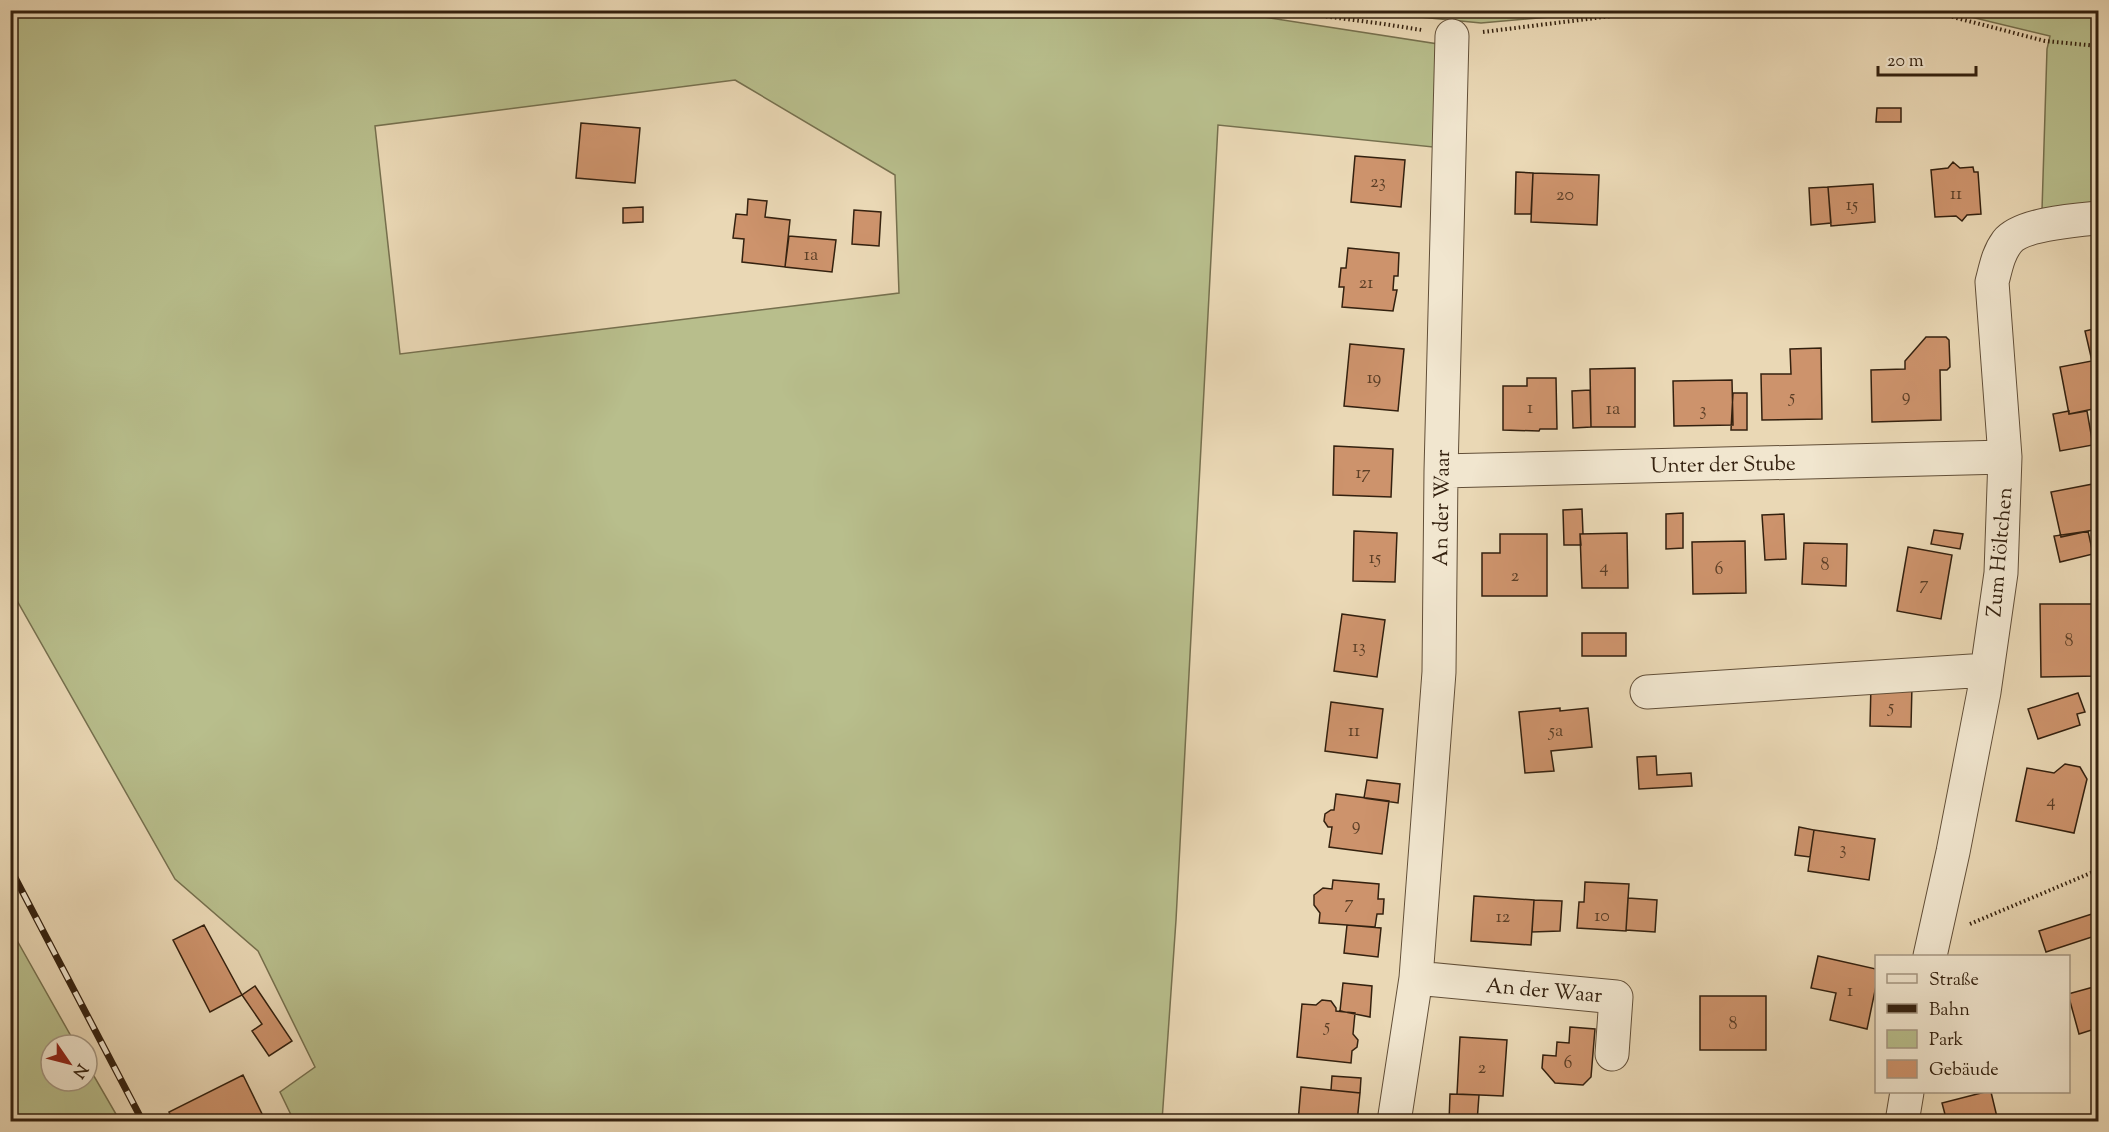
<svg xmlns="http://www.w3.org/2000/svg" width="2109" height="1132" viewBox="0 0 2109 1132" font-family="'Sorts Mill Goudy',serif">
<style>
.green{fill:#b8be8c;stroke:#76704e;stroke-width:1.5;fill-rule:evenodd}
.building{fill:#cd936c;stroke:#34210f;stroke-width:1.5}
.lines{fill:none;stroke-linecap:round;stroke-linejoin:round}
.minor-casing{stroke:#624f38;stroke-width:35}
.path{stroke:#34210f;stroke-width:4;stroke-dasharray:1.5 3;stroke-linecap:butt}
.minor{stroke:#f1e6cf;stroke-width:33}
.rail-casing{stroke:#34210f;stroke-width:7}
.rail{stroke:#f1e6cf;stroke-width:4.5;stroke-dasharray:14;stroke-linecap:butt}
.labels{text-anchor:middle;stroke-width:4.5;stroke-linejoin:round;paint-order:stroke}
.number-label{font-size:18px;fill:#5a3e26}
.street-label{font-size:21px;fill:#34210f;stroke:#f1e6cf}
</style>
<rect width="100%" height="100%" fill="#ead8b5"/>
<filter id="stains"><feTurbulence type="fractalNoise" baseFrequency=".00333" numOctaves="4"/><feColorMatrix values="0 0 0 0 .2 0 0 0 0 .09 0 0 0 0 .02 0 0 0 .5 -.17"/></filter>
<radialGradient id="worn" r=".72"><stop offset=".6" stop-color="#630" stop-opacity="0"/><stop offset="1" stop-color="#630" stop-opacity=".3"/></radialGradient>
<path class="green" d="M1218,10L1438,44L1433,147L1218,125L1176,920L1162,1121H294L280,1092L315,1067L258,951L175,879L11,590L10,11ZM735,80L895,175L899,293L400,354L375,126Z
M1358,11H1619L1481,23Z
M1946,11H2098V202L2042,210L2047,49L2050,36Z
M10,928L76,1045H51V1081H87V1064L120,1121H11Z"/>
<path class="building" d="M1877,108H1901V122H1876Z
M581,123L640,128L635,183L576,178Z
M1355,156L1405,160L1401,207L1351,202Z
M1953,162L1960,168L1973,167L1974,172H1978L1981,214L1967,215L1962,221L1956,216L1935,217L1931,170L1948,168Z
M1516,172L1533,173L1531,214H1515Z
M1533,173L1599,175L1597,225L1531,222Z
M1873,184L1875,222L1831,226L1828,187Z
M1828,187L1831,223L1811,225L1809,188Z
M748,199L767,201L765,217L790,220L785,267L742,262L744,239L733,238L736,214L747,215Z
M643,207V222L623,223V208Z
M854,210L881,212L879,246L852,244Z
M789,236L836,240L832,272L785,267Z
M1348,248L1399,253L1398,276H1394L1393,290H1397L1393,311L1342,307L1344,287H1339L1341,268H1346Z
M2098,328V408L2069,414L2060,367L2092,361L2085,331Z
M1926,337H1946L1949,340L1950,367L1947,370H1940L1941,420L1872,422L1871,370L1905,369V361Z
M1350,344L1404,349L1398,411L1344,406Z
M1821,348L1822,419L1762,420L1761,374H1791L1790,349Z
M1635,368V427H1591L1590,369Z
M1527,378H1556L1557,429H1540L1539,431L1503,430V386H1527Z
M1732,380L1733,425L1674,426L1673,381Z
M1590,390L1591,427L1573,428L1572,391Z
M1733,393H1747V430H1731Z
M2069,411V414L2087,411L2093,445L2060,451L2053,414Z
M1334,446L1393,449L1391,497L1333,495Z
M2098,483V529L2061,537L2051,492Z
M1582,509L1583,534H1580L1581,545H1564L1563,510Z
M1683,513V548L1666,549V514Z
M1784,514L1786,559L1765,560L1762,515Z
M1934,530L1963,534L1960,549L1931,544Z
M1354,531L1397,533L1395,582L1353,581Z
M2088,531L2093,554L2060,562L2054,536Z
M1627,533L1628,588H1582L1580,534Z
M1500,534H1547V596H1482V553H1500Z
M1745,541L1746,593L1693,594L1692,542Z
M1804,543L1847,544L1846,586L1802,584Z
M1908,547L1952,555L1941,619L1897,611Z
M2040,604H2098V676L2041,677Z
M1342,614L1385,620L1377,677L1334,671Z
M1582,633H1626V656H1582Z
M1871,684L1912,685L1911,727L1870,726Z
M2078,693L2085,712L2077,714L2080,725L2038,739L2028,709Z
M1331,702L1383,709L1377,758L1325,751Z
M1560,708V711L1588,708L1592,747L1551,751L1554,771L1525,773L1519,712Z
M1656,756L1657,775L1691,773L1692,786L1639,789L1637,757Z
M2065,764L2080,767L2087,779L2074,833L2016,821L2027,768L2054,773Z
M1367,780L1400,784L1398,803L1364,798Z
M1336,794L1389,801L1382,854L1329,847L1332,827H1328L1324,821L1325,814L1331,810H1334Z
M1799,827L1814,830L1810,857L1795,855Z
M1814,830L1875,839L1869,880L1808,871Z
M1333,880L1379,884L1378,899H1384L1383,914H1377L1375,927L1319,923L1320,913L1314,905V895L1323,888L1332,889Z
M1585,882L1629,884L1626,931L1577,928L1579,902H1584Z
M1474,896L1534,900L1531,945L1471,941Z
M1628,898L1657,900L1655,932L1626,930Z
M1534,900L1562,901L1560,931L1532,932Z
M2098,912V935L2046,952L2039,931Z
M204,925L242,995L210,1012L173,940Z
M1347,925L1381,928L1378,957L1344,953Z
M1818,956L1876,969V986L1867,1029L1830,1020L1836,993L1811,988Z
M1343,983L1372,986L1370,1017L1340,1011Z
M255,986L292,1041L269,1056L252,1031L262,1024L242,995Z
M2097,986L2098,1028L2079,1034L2068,994Z
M1700,996H1766V1050H1700Z
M1322,1000L1331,1001L1336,1008V1011L1355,1013L1353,1034L1358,1040L1357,1047L1352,1051L1351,1063L1297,1057L1302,1004L1316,1005Z
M1570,1027L1595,1029L1591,1077L1583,1085L1555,1083L1542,1068L1543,1055L1556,1056L1557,1042L1569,1043Z
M1460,1037L1507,1040L1503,1096L1457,1094Z
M243,1075L266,1122H174L169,1112Z
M1332,1076L1361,1078L1360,1093L1331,1090Z
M1301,1087L1360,1093L1357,1122H1298Z
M1985,1092H1991L1997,1117L1979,1122H1947L1942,1103Z
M1450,1094L1479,1095L1477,1122H1449Z"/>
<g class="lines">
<defs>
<path id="minor" d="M1441,471L2005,457
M1647,692L1987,670
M1930,956L1953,852L1984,692L2001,573L2005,457L1992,282C1996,267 1998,254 2007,242C2021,224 2077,220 2098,218
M1416,978L1616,997L1612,1054
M1394,1122L1416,978L1439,672L1441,471L1452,36
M1902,1122L1907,1092"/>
</defs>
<use href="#minor" class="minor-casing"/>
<path class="path" d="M654,10H662
M1277,10L1384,24L1422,30
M1926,10L2045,41L2098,46
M1483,32L1660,10
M1970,924L2098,870"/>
<use href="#minor" class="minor"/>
<defs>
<path id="rail" d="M10,868L143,1122"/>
</defs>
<use href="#rail" class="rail-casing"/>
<use href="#rail" class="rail"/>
</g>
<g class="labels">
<g class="number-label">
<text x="1378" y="187">23</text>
<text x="1956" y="199">11</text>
<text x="1565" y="200">20</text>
<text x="1852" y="210">15</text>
<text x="811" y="260">1a</text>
<text x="1366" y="288">21</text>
<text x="1374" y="383">19</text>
<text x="1906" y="401">9</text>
<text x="1792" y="402">5</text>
<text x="1530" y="413">1</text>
<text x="1613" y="414">1a</text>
<text x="1703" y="415">3</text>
<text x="1363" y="478">17</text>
<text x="1375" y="563">15</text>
<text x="1825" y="570">8</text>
<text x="1604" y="572">4</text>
<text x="1719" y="574">6</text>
<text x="1515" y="581">2</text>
<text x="1924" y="589">7</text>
<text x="2069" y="646">8</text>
<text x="1359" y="652">13</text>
<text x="1891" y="712">5</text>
<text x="1354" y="736">11</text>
<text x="1556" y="736">5a</text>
<text x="2051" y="806">4</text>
<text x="1356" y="830">9</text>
<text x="1843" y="854">3</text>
<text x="1349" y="908">7</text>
<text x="1602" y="921">10</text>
<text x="1503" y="922">12</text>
<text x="1850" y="996">1</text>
<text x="1733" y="1029">8</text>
<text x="1327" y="1031">5</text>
<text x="1568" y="1068">6</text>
<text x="1482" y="1073">2</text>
</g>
<g class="street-label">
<text transform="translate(1723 464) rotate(-1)" y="7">Unter der Stube</text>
<text transform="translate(1441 508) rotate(-89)" y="7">An der Waar</text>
<text transform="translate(1999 552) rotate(-85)" y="7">Zum Höltchen</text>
<text transform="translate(1544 990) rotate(5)" y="7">An der Waar</text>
</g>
</g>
<rect width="2109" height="1132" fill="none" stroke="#ead8b5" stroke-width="36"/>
<rect x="12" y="12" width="2085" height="1108" fill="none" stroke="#34210f" stroke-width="3"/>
<rect x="18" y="18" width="2073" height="1096" fill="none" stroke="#34210f" stroke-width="1.5"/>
<rect x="1875" y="955" width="195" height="138" fill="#f1e6cf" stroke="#a59782" stroke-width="1.5"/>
<rect x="1887" y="974" width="30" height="9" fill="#f1e6cf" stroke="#a59782" stroke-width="1.5"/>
<text x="1929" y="985" font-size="18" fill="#34210f">Straße</text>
<rect x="1887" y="1004" width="30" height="9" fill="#34210f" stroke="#a59782" stroke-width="1.5"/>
<text x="1929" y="1015" font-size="18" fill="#34210f">Bahn</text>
<rect x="1887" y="1030" width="30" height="18" fill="#b8be8c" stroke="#a59782" stroke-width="1.5"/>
<text x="1929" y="1045" font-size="18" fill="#34210f">Park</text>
<rect x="1887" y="1060" width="30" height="18" fill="#cd936c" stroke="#a59782" stroke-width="1.5"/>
<text x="1929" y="1075" font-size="18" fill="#34210f">Gebäude</text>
<g transform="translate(69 1063) rotate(125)"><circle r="28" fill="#f1e6cf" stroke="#a59782" stroke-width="1.5"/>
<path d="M0-4.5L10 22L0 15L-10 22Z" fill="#8f2418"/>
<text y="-9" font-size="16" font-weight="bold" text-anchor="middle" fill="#34210f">N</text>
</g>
<path d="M1878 66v9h98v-9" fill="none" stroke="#34210f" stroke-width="3"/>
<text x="1887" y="66" font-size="18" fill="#34210f" stroke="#f1e6cf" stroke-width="4.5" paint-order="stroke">20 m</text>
<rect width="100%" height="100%" filter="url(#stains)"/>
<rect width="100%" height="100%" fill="url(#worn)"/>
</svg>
